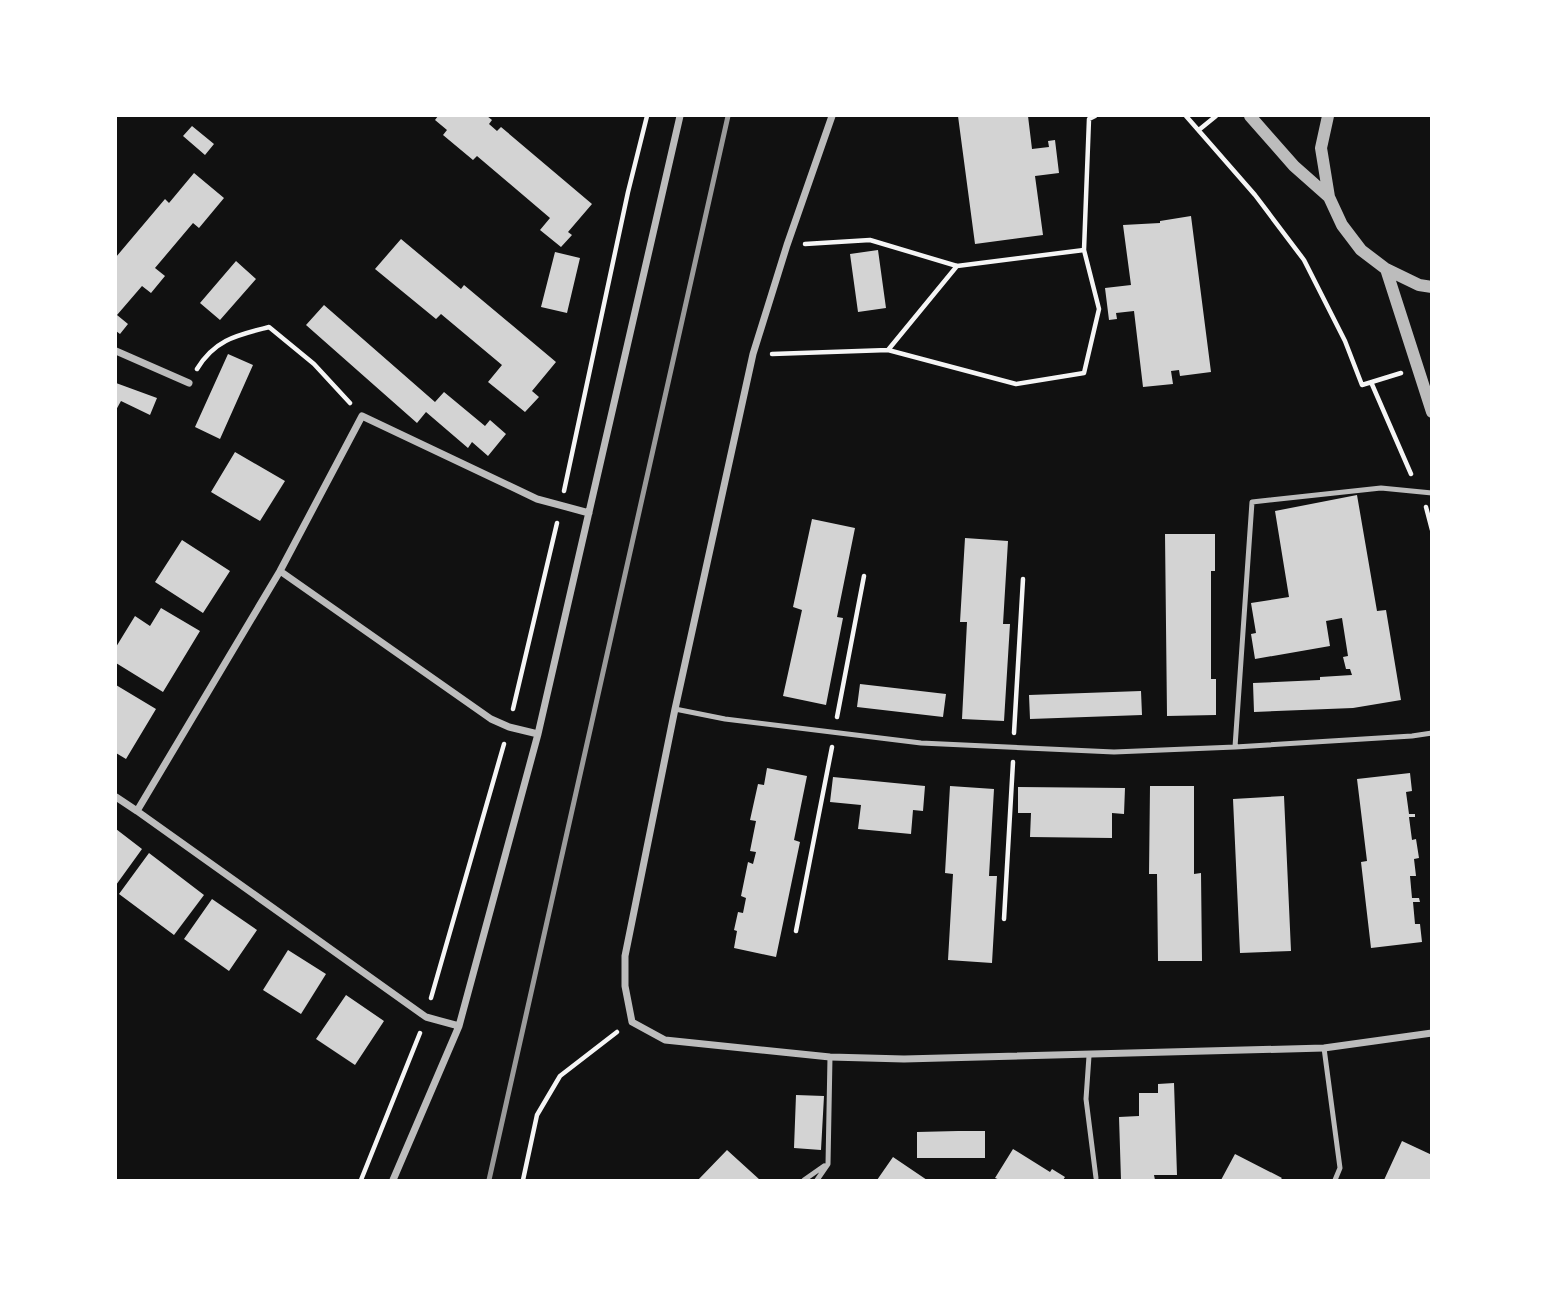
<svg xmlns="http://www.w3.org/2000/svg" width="1547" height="1296" viewBox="0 0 1547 1296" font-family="Literata,serif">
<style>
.building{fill:#d3d3d3}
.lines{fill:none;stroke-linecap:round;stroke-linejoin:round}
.path{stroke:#f5f5f5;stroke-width:4.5}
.service{stroke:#bcbcbc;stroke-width:5}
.minor{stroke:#bcbcbc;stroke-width:7}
.tertiary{stroke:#bcbcbc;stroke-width:12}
.rail{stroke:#9a9a9a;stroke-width:5}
</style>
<rect width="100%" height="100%" fill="#111"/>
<path class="building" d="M438,116H487L492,120L489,124L497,131L501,127L592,204L568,232L572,235L561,247L540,230L550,218L477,156L473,160L443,135L447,130L435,120Z
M958,116H1028L1032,149L1049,147L1048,141L1055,140L1059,173L1035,176L1043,235L975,244Z
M192,126L214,144L205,155L183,136Z
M194,173L224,198L199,228L193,223L155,268L165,276L151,293L142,286L117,315L128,324L120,334L116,331V257L165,199L169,203Z
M1191,216L1211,372L1180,376L1179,370L1171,371L1173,384L1143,387L1134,311L1116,313L1117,319L1109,320L1105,288L1131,285L1123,225L1160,223V221Z
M401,239L461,289L464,285L556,362L532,391L539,397L525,412L488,382L502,365L441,314L436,319L375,269Z
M878,250L886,308L858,312L850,254Z
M555,252L580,258L567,313L541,307Z
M236,261L256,279L220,320L200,303Z
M324,305L435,402L444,392L485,426L490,420L506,434L488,456L472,442L468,448L426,412L417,423L306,325Z
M228,354L253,365L220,439L195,427Z
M116,383L157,398L150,415L121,401L116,410Z
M235,452L285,481L260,521L211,492Z
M1357,495L1377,611L1386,610L1401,700L1353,708L1254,712L1253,683L1320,680V677L1352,675L1350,669H1346L1343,657L1348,656L1342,618L1326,621L1330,646L1255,659L1251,634L1256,633L1251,603L1289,597L1275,511Z
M812,519L855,528L837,617L843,618L826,705L783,696L802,610L793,607Z
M1165,534H1215V571H1211V679H1216V715L1167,716Z
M965,538L1008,541L1003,624H1010L1004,721L962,719L967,622H960Z
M182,540L230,571L203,613L155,582Z
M161,608L200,631L163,692L116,663V647L135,616L150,626Z
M860,684L946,694L943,717L857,707Z
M116,685L156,709L126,759L116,753Z
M1141,691L1142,715L1030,719L1029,695Z
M767,768L807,776L794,840L800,842L776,957L734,948L737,931L734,930L738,912L743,913L746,898L741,896L748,862L753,864L756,852L750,851L756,821L750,820L758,784L764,785Z
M1410,773L1412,791L1406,792L1409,814H1415V817H1409L1412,840L1416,839L1419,858L1414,859L1416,876H1410L1412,898H1419L1420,902H1413L1415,924H1420L1422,942L1371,948L1361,862L1367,861L1357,779Z
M833,777L925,786L923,811L913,810L911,834L858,829L861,805L830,802Z
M950,786L994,789L989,876H997L992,963L948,960L953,874L945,873Z
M1150,786H1194V874L1201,873L1202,961H1158L1157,874H1149Z
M1018,787L1125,788L1124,814L1112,813V838L1030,837L1031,813H1018Z
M1284,796L1291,951L1240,953L1233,799Z
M116,829L142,849L116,885Z
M149,853L204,895L174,935L119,894Z
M212,899L257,930L229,971L184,939Z
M288,950L326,974L301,1014L263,990Z
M346,995L384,1021L355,1065L316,1039Z
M1174,1083L1177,1175H1154L1155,1180H1121L1119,1117L1139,1116V1093H1158V1084Z
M796,1095L824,1096L821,1150L794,1148Z
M958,1131H985V1158H917V1132Z
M1402,1141L1432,1155V1180H1384Z
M1013,1149L1050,1172L1052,1169L1065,1177L1063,1180H1000L995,1178Z
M727,1150L760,1180H698Z
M1235,1154L1282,1178L1280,1180H1221Z
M893,1157L927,1180H877Z"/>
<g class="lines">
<path class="path" d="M1186,116L1255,195L1304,260L1345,341L1362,385L1401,373
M1200,129L1216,116
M805,244L870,240L957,266L1084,250L1089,119L1095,116
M888,350L957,266
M772,354L888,350L1016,384L1084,373L1099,309L1084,250
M197,369C215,339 238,335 269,327L314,364L350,403
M1371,382L1411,474
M564,491L628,192L647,116
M1426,507L1432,530
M513,709L557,523
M837,717L864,576
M1014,733L1023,579
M1004,919L1013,762
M796,931L832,747
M431,998L504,744
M361,1180L420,1033
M523,1180L537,1115L560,1076L617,1032"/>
<path class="service" d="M675,709L725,719L921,743L1114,752L1235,747L1412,736L1432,733
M1235,747L1252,502L1381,488L1432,493
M1324,1048L1340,1168L1335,1180
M1089,1056L1086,1099L1096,1178
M804,1180L824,1166
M817,1180L828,1164L830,1057"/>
<path class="minor" d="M832,116L787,245L753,354L675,709L625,956V986L632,1022L665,1040L830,1057L904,1059L1324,1048L1432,1033
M116,351L189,383
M280,571L491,719L509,727L538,734
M116,797L137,811
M459,1026L426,1017L137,811L280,571L362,416L537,499L589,513
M393,1180L459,1026L538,734L680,116"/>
<path class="tertiary" d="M1250,116L1294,166L1329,197
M1328,116L1321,148L1329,197L1342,225L1361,250L1386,269L1419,285L1432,287
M1386,269L1432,412"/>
<path class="rail" d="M489,1180L728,116"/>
</g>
<rect width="1547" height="1296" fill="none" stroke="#ffffff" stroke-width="234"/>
</svg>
